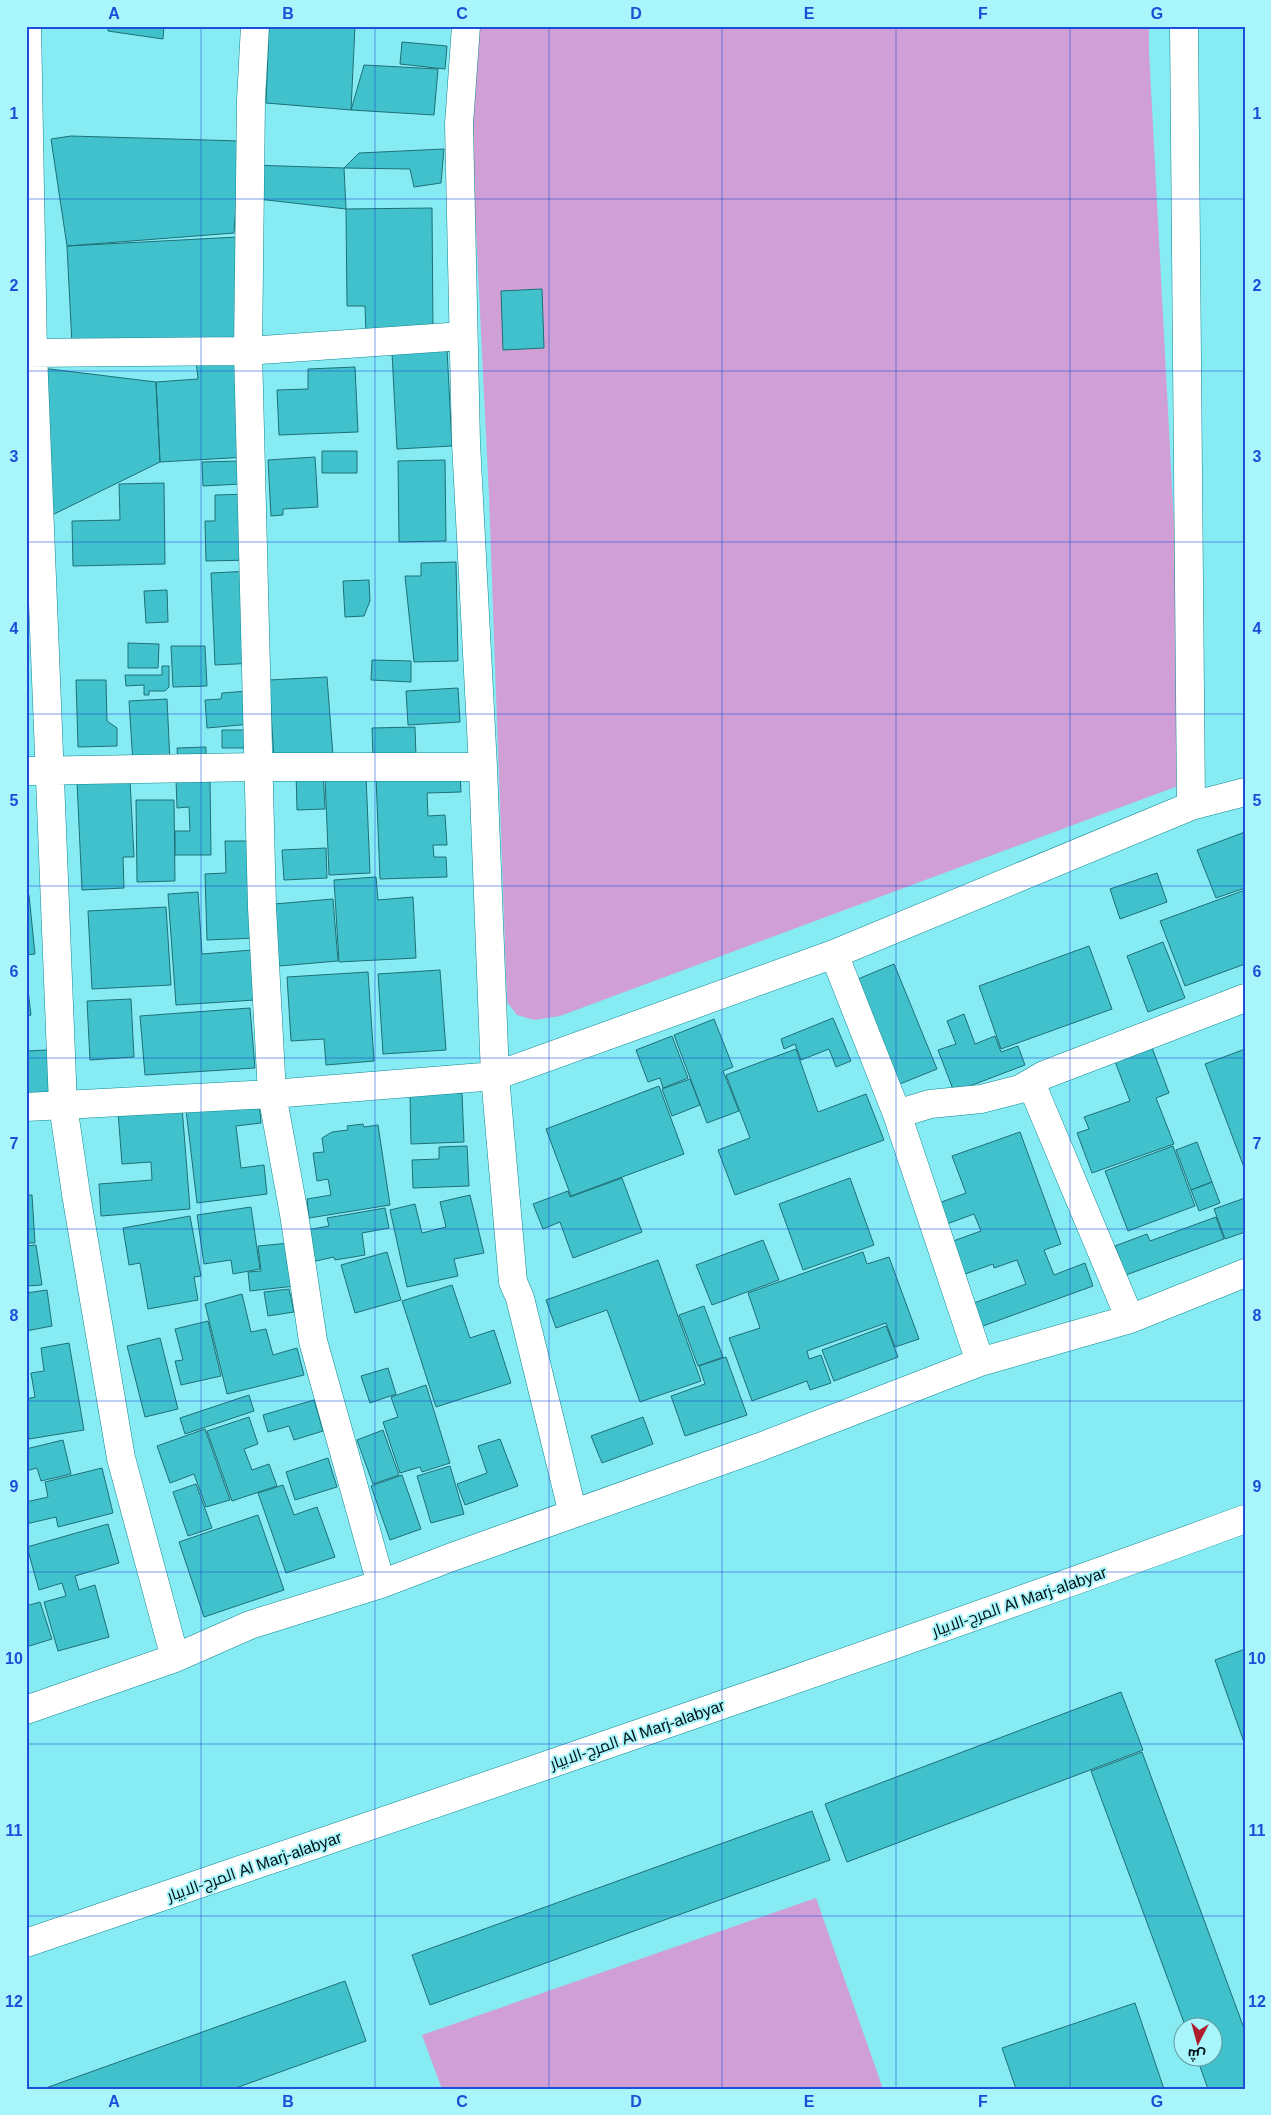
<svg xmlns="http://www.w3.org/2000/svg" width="1271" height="2115" viewBox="0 0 1271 2115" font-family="Helvetica,Cairo,sans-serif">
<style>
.green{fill:#cf9fd5}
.building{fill:#41c1cb;stroke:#1e7077}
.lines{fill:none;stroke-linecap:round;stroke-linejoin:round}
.minor-casing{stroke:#108891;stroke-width:29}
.major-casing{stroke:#108891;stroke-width:29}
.minor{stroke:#fff;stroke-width:28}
.major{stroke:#fff;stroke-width:28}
.grid{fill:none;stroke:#1d4ed8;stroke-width:1;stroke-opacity:0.55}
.labels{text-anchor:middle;stroke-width:4;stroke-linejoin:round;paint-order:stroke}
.street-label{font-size:16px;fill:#000f11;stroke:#a8f5fc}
.neatline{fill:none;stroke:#1d4ed8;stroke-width:2}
.grid-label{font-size:16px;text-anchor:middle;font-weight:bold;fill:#1d4ed8}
</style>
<rect width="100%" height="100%" fill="#87ebf4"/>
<path class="green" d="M477,26H1149V51L1187,770L1178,786L560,1016L534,1020L517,1015L507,1002L489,496L472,149Z
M816,1898L883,2089H442L422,2035Z"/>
<path class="building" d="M108,26H164L163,39L108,31Z
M269,26H355L351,110L266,103Z
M402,42L447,46L445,69L400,64Z
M364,65L438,69L434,115L351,110Z
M71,136L240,141L234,233L67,246L51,139Z
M444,149L441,183L414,187L410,169L344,168L359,153Z
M250,165L344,168L346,209L249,198Z
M432,208L433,332L366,333L365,306H347L346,209Z
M238,237L237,339L72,345L67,246Z
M542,289L544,348L503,350L501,291Z
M447,349L452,446L397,449L392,353Z
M241,358L247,457L160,462L156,382L198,379L196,361Z
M33,367L156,382L160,462L40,521Z
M355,367L358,432L279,435L277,390L308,389V369Z
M322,451H357V473H322Z
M315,457L318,507L283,509V515L271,516L268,460Z
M445,460L446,541L399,542L398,461Z
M241,461V484L203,486L202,462Z
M164,483L165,564L73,566L72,521L120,520L119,484Z
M251,494L252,560L206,561L205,521H215V495Z
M456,562L458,661L414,662L405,576H421V563Z
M252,571L256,663L215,665L211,573Z
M369,580L370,601L364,616L345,617L343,581Z
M167,590L168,622L146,623L144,591Z
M128,643L159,644L158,668H128Z
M171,646H205L207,686L173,687Z
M372,660L411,661V682L371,680Z
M162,666H169V687L165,691H149V695H144V685L126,686L125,675H162Z
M327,677L333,756L274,760L269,680Z
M76,680H106L107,721L117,728V746L78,747Z
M458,688L460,722L408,725L406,691Z
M248,691L251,724L207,728L205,700L221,699L222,693Z
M167,699L170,762L133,764L129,701Z
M415,727L416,757L373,758L372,728Z
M222,730H252V748H222Z
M206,747V762L178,763L177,748Z
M323,771L325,809L297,810L296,772Z
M460,773L461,792L427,793L428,816L445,815L447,845H433L434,857H446L447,877L380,879L376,777Z
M366,775L370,873L329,875L325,776Z
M176,779H210L211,855H175V831H190L189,807L177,808Z
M130,780L134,857H123L124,888L82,890L77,782Z
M136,800H174L175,881L137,882Z
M1245,832V888L1216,898L1197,850Z
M225,841H252L256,938L207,940L205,874L226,873Z
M326,848L327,878L284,880L282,850Z
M1157,873L1167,902L1120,919L1110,889Z
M376,877L378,900L413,897L416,958L339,962L334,880Z
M1245,890V964L1185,986L1160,921Z
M198,892L202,954L252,950L255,1000L176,1005L168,894Z
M26,895H29L35,954L26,955Z
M333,899L338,961L279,966L274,904Z
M166,907L171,985L92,989L88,911Z
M1163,942L1185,998L1148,1012L1127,956Z
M1089,946L1112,1009L1001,1049L979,986Z
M894,964L937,1069L890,1088L846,984Z
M440,970L446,1050L383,1054L378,974Z
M368,972L374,1061L326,1065L324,1039L291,1041L287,977Z
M28,990L31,1015L26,1016V991Z
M131,999L134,1057L90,1060L87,1001Z
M250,1008L255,1068L145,1075L140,1016Z
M964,1014L975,1044L995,1036L1001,1052L1018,1046L1025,1065L954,1092L938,1050L956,1044L947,1021Z
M833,1018L851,1061L836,1067L829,1049L801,1060L795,1044L784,1049L781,1039Z
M714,1019L733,1067L723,1071L739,1111L707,1123L674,1035Z
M672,1036L688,1078L663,1088L660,1078L648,1082L636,1050Z
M1148,1037L1169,1093L1156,1098L1174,1144L1092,1173L1077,1133L1089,1129L1084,1117L1130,1101L1111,1051Z
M796,1049L818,1112L866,1094L884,1140L735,1195L718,1150L750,1138L726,1075Z
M1245,1049V1170L1205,1064Z
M48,1050L50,1094H26V1051Z
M690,1079L700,1105L672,1116L662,1089Z
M659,1086L684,1154L571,1196L546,1129Z
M462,1093L464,1142L411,1144L410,1094Z
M259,1102L261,1123L236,1126L241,1168L264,1165L267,1194L197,1203L186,1110Z
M182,1107L190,1209L101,1216L99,1184L152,1180L151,1162L122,1164L118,1112Z
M363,1124L364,1127L378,1125L390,1205L309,1218L307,1199L331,1195L328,1179L317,1181L313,1153L324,1152L322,1138L332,1132L348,1130L347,1126Z
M1020,1132L1061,1244L1044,1250L1054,1275L1085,1263L1093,1286L972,1330L963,1307L1026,1284L1017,1260L994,1268L993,1264L954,1278L942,1245L981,1231L974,1214L936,1228L928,1207L966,1193L952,1156Z
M1197,1142L1212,1182L1191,1190L1176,1150Z
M467,1146L469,1186L413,1188L412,1160L439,1159V1147Z
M1173,1146L1195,1206L1128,1231L1105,1171Z
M622,1178L642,1232L573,1258L560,1222L543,1229L533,1204L568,1191L570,1197Z
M850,1178L874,1245L803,1270L779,1204Z
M1212,1182L1220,1203L1199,1211L1191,1190Z
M26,1195H32L35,1243H26Z
M470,1195L484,1253L454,1259L458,1276L407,1287L390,1210L415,1204L422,1233L446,1227L440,1202Z
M1245,1198V1232L1225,1239L1214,1209Z
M251,1207L260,1269L233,1274L231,1260L204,1264L197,1215Z
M385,1208L389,1228L362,1233L365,1255L335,1260L334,1257L307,1263L301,1231L329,1226L327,1218Z
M190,1216L201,1276L194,1277L198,1300L148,1309L140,1263L129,1265L123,1228Z
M1216,1217L1224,1239L1126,1275L1115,1246L1147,1234L1150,1241Z
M763,1240L779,1280L712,1305L696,1265Z
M290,1243L295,1286L250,1291L248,1272L261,1271L258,1246Z
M36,1245L42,1285L26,1286V1246Z
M387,1252L401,1300L355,1313L341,1265Z
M863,1252L867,1264L889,1257L919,1339L895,1347L886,1323L807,1351L809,1359L821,1355L831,1383L810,1390L807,1381L752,1401L729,1338L760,1328L748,1293Z
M658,1260L701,1381L640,1402L607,1310L556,1328L546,1300Z
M452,1285L470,1338L494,1330L511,1383L436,1407L402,1301Z
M289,1289L294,1312L268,1316L264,1292Z
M47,1290L52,1326L26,1331V1293Z
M242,1294L251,1332L266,1329L273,1355L297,1348L304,1375L227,1394L205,1304Z
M704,1306L723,1357L698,1366L679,1315Z
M208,1321L221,1376L181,1385L175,1361L183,1360L175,1329Z
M886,1326L898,1357L834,1381L822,1350Z
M160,1338L178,1409L145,1417L127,1346Z
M69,1343L84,1430L29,1439L26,1419V1399L35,1397L31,1373L44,1371L41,1348Z
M726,1357L747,1415L685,1436L671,1396L705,1384L699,1366Z
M388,1368L396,1394L370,1403L361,1376Z
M426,1385L450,1463L422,1472L420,1467L400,1473L383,1422L398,1417L391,1397Z
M249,1395L254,1411L185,1434L180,1418Z
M314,1400L323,1431L294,1440L289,1426L268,1432L263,1415Z
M249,1417L258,1444L244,1449L252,1470L269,1464L277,1486L232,1501L207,1431Z
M643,1417L653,1444L602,1463L591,1436Z
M205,1429L230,1500L206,1507L194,1474L170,1483L157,1446Z
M383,1430L399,1475L373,1484L357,1440Z
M500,1439L518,1486L465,1505L457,1484L487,1473L478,1446Z
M63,1440L71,1474L41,1481L37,1468L26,1471V1449Z
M328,1458L337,1487L295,1500L286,1472Z
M450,1466L464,1514L431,1523L417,1476Z
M102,1468L113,1513L58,1527L56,1517L26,1524V1502L48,1497L45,1482Z
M402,1475L421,1529L390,1540L371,1486Z
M196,1484L212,1528L188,1536L173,1492Z
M283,1485L294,1515L317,1507L335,1557L286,1573L258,1493Z
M258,1515L284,1590L204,1617L179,1542Z
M108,1524L119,1563L75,1576L79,1590L95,1585L109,1637L58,1651L44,1602L66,1596L62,1583L39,1590L27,1547Z
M40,1602L52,1639L26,1647V1606Z
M1245,1649V1745L1215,1660Z
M1121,1692L1143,1750L847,1862L825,1804Z
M1142,1752L1245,2031V2089H1208L1197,2058H1214V2028H1186L1091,1771Z
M812,1811L830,1860L430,2005L412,1955Z
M345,1981L366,2041L233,2089H43Z
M1135,2003L1164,2089H1016L1002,2048Z"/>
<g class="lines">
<defs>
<path id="minor" d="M27,26L33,353L63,1105L76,1194L121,1458L175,1658
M255,26L251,100L248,351L262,907L272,1094L294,1214L313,1341L381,1584
M466,26L459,124L466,443L483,767L495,1076L513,1282L520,1298L573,1514
M1184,26L1191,806
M26,353L248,351L463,336
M26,771L259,767H483
M834,954L897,1114L980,1362
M1031,1083L1130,1319
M26,1107L272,1094L495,1076L834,954L1191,806L1245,792
M897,1114L930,1104L981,1099L1020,1089L1044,1075L1245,998
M26,1710L175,1658L250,1625L381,1584L452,1557L760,1447L980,1362L1130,1319L1245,1273"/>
<path id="major" d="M26,1943C433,1804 841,1667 1245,1519"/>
</defs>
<use href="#minor" class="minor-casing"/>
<use href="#major" class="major-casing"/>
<use href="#minor" class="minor"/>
<use href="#major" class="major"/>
</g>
<path class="grid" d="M201,26V2089M375,26V2089M549,26V2089M722,26V2089M896,26V2089M1070,26V2089M26,199H1245M26,371H1245M26,542H1245M26,714H1245M26,886H1245M26,1058H1245M26,1229H1245M26,1401H1245M26,1572H1245M26,1744H1245M26,1916H1245"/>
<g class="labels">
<g class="street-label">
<text transform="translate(1019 1601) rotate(-19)" y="6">المرج-الابيار Al Marj-alabyar</text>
<text transform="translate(637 1734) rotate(-19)" y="6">المرج-الابيار Al Marj-alabyar</text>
<text transform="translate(254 1866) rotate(-19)" y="6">المرج-الابيار Al Marj-alabyar</text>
</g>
</g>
<rect width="1271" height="2115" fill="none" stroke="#a8f5fc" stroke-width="55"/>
<g transform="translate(1198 2042) rotate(186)"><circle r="24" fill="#a8f5fc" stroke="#65999e"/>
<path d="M0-4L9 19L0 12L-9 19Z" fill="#af1c2b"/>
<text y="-8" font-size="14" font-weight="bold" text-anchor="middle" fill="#000f11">ش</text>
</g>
<rect x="28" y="28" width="1216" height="2060" class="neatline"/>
<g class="grid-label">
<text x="114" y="19">A</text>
<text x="288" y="19">B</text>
<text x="462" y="19">C</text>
<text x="636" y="19">D</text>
<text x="809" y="19">E</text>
<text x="983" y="19">F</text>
<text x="1157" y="19">G</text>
<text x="14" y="119">1</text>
<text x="1257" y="119">1</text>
<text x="14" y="291">2</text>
<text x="1257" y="291">2</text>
<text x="14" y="462">3</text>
<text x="1257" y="462">3</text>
<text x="14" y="634">4</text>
<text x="1257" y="634">4</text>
<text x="14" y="806">5</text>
<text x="1257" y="806">5</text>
<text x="14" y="977">6</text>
<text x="1257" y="977">6</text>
<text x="14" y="1149">7</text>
<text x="1257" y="1149">7</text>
<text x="14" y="1321">8</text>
<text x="1257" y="1321">8</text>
<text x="14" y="1492">9</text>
<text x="1257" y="1492">9</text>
<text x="14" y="1664">10</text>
<text x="1257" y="1664">10</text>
<text x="14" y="1836">11</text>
<text x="1257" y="1836">11</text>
<text x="14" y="2007">12</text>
<text x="1257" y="2007">12</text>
<text x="114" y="2107">A</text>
<text x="288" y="2107">B</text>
<text x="462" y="2107">C</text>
<text x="636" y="2107">D</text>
<text x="809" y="2107">E</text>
<text x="983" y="2107">F</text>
<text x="1157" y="2107">G</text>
</g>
</svg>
